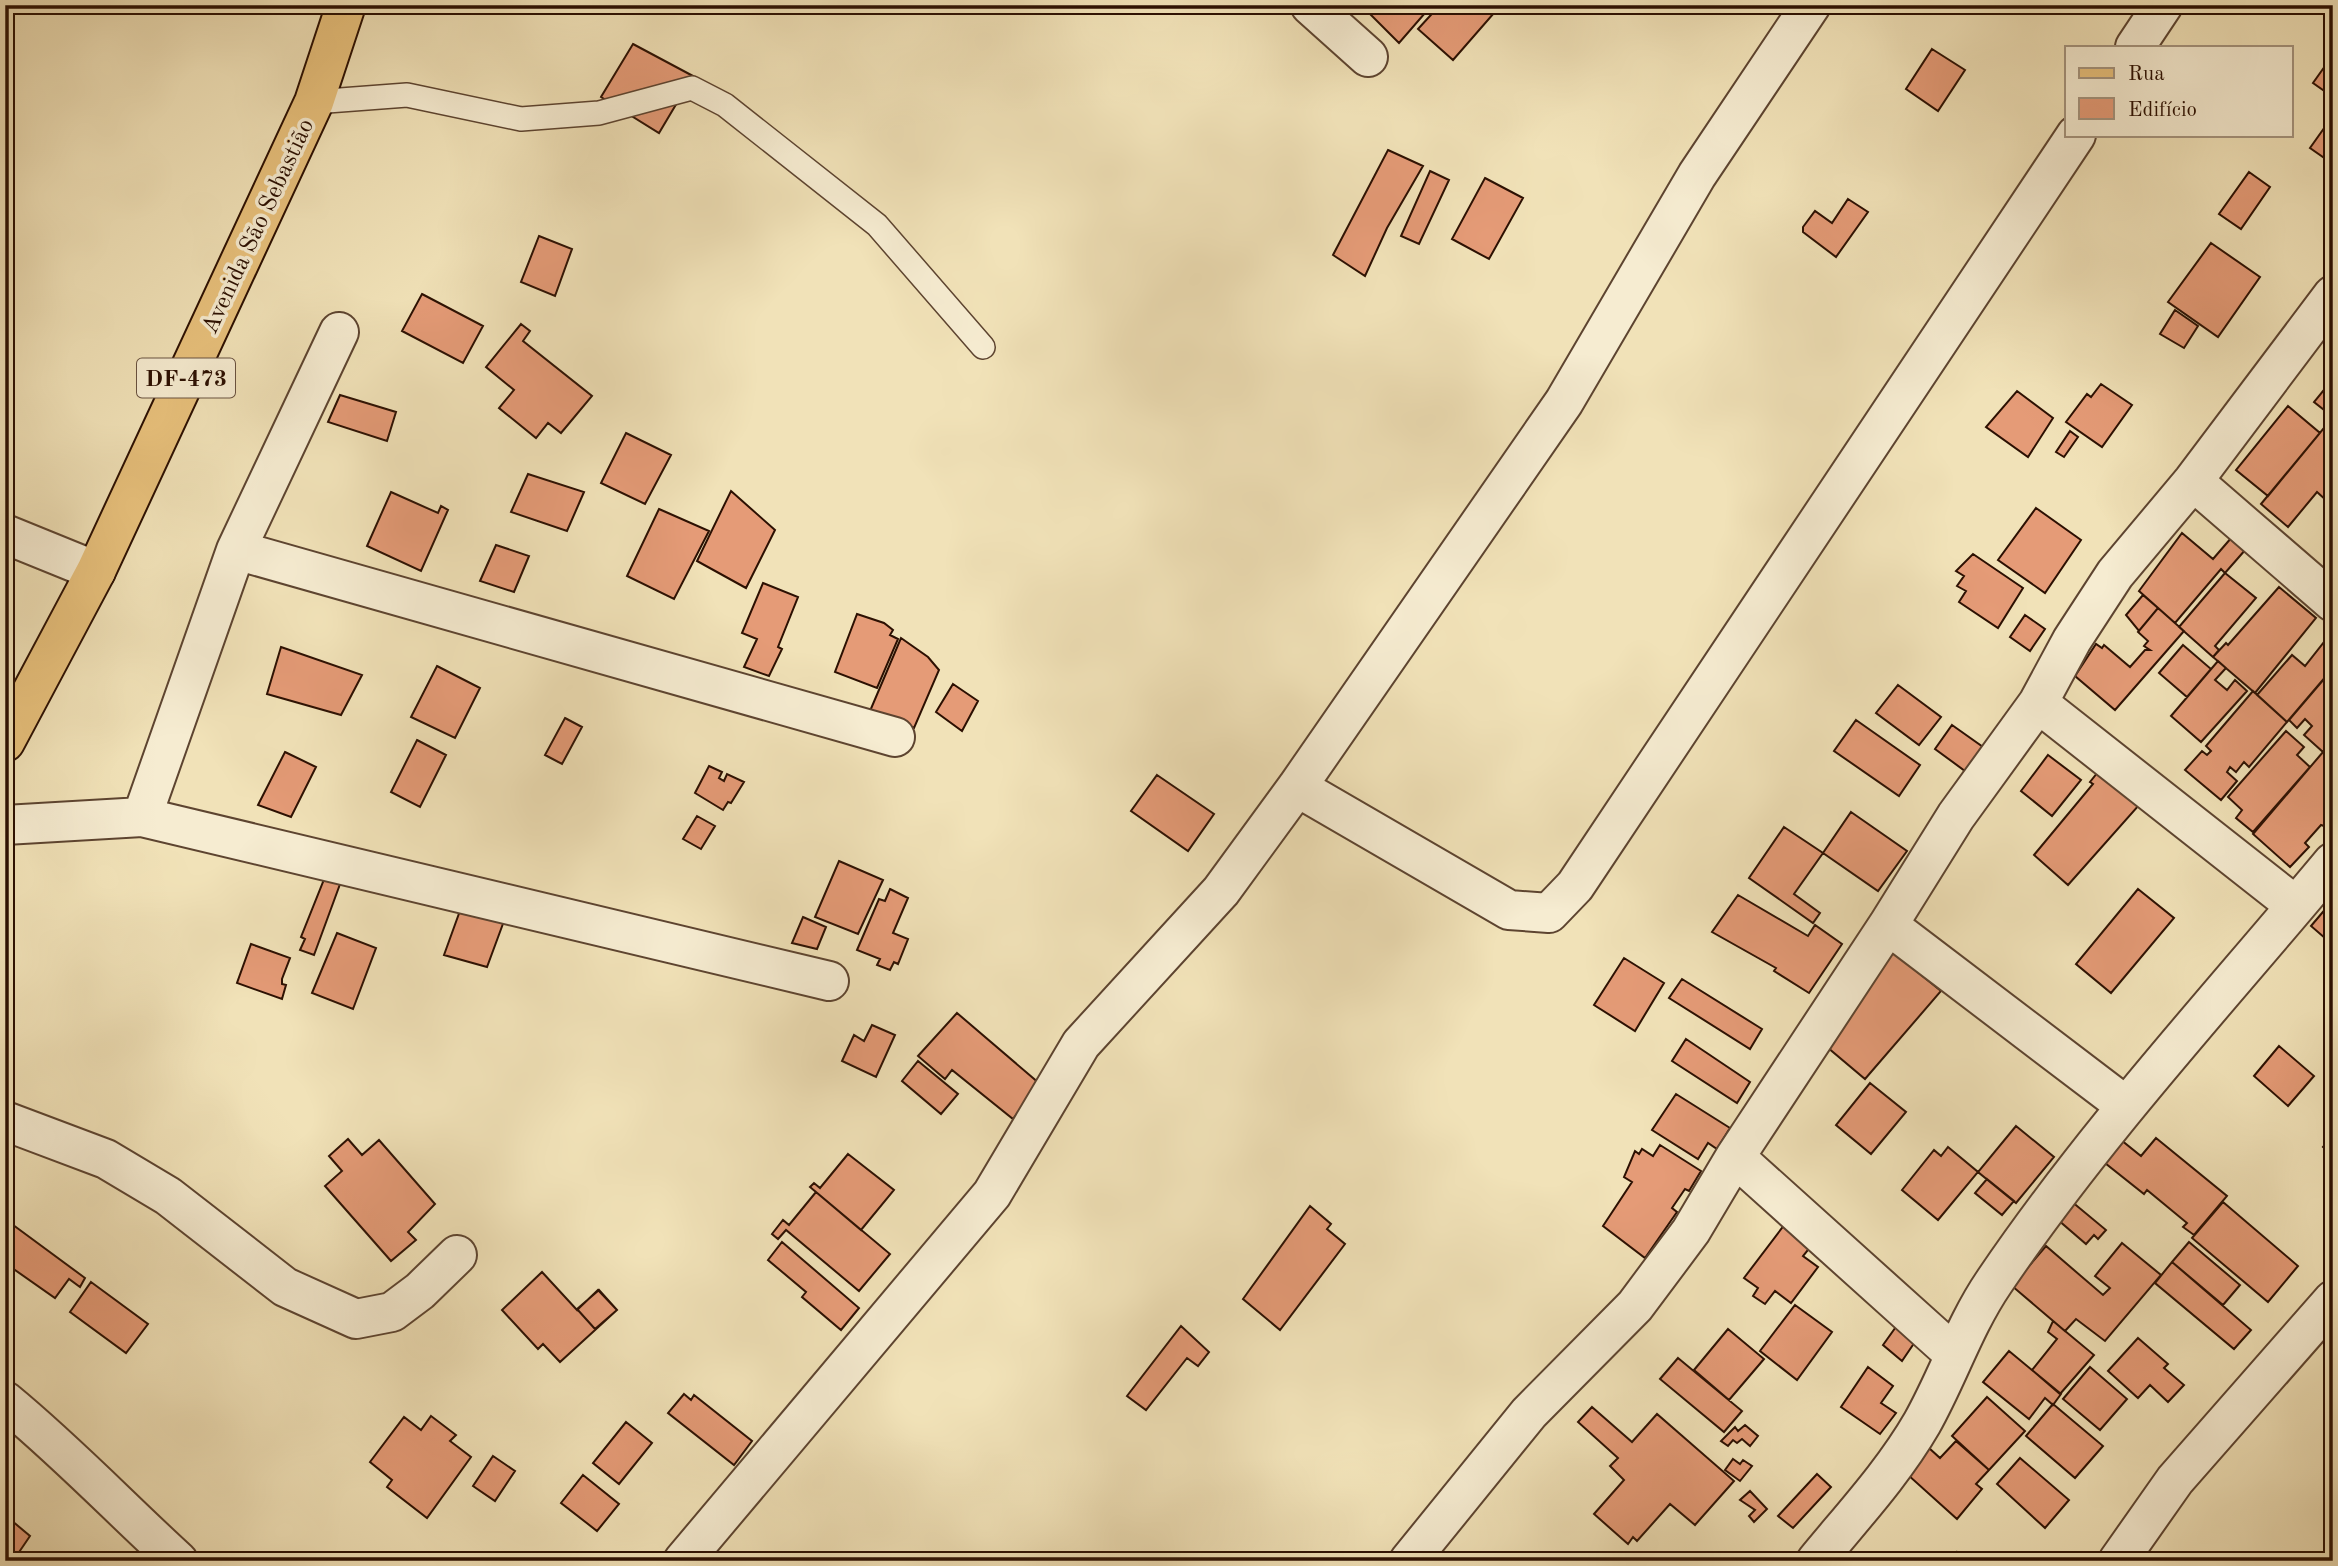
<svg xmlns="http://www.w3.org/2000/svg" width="2338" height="1566" viewBox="0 0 2338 1566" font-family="'Old Standard TT',serif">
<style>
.building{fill:#e59b77;stroke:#2c1002;stroke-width:2}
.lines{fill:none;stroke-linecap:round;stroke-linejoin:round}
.service-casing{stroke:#5d4430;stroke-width:26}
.minor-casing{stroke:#5d4430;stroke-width:42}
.primary-casing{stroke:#2c1002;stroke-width:42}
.service{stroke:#f6ecd1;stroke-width:23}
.minor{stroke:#f6ecd1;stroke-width:38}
.primary{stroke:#e8c17c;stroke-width:38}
.labels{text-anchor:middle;stroke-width:7;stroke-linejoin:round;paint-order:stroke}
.shield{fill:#f6ecd1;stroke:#695240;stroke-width:2}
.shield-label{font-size:23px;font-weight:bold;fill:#2c1002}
.street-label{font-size:24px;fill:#2c1002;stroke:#f6ecd1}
</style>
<rect width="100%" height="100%" fill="#f1e2b8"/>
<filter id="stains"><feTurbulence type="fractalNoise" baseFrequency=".00286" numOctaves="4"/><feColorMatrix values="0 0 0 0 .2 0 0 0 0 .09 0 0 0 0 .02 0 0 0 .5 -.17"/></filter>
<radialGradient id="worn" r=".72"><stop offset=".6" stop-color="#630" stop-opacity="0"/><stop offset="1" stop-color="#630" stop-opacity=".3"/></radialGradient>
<path class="building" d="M1361,5H1432L1399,43Z
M1440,5H1501L1453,60L1418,29Z
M633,44L693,76L659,133L601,97Z
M1932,49L1965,70L1938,111L1906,89Z
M2330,59L2333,62V97L2313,83Z
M2332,117H2333V164L2310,148Z
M1388,150L1423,166L1387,228L1365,276L1333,255Z
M1430,171L1449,180L1419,244L1401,236Z
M2249,172L2270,187L2241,229L2219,214Z
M1485,178L1523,198L1489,259L1452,239Z
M1848,199L1868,212L1836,257L1803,232V227L1815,211L1832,223Z
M539,236L572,249L555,296L521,282Z
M2211,243L2260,277L2218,337L2168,302Z
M422,294L483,326L463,363L402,331Z
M2175,310L2198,326L2184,348L2160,334Z
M521,324L530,331L523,341L592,396L561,433L548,423L536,438L499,408L514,390L486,367Z
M2332,380H2333V417L2314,402Z
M2101,384L2132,405L2102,447L2066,422L2087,394L2091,397Z
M2017,391L2053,418L2028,457L1986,427Z
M340,395L396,412L387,441L328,422Z
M2288,406L2320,433L2268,496L2236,470Z
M2333,417V493L2327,501L2317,492L2288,527L2261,504Z
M2070,431L2078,437L2064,457L2056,452Z
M626,433L671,455L645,504L601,483Z
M528,474L584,492L567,531L511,512Z
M731,491L775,530L746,588L697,561Z
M391,492L438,513L441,506L448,510L421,571L367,546Z
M2036,508L2081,540L2045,593L1998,560Z
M659,509L709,531L674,599L627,576Z
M2182,533L2213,559L2232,537L2246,549L2225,573L2221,569L2175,623L2139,591Z
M496,545L529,556L514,592L480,581Z
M1973,554L2023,588L1998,628L1959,602L1966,591L1957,586L1964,576L1956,571Z
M2225,573L2256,598L2215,646L2219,650L2213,657L2179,627Z
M763,583L798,597L778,647L782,649L769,676L744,667L757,639L742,633Z
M2279,587L2316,618L2255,693L2213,657L2226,643L2228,645Z
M2143,595L2158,608L2139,631L2126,615Z
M2158,608L2184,631L2115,710L2075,676L2096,644L2102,648L2104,645L2130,667L2145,650H2150L2144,646L2148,641L2138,632Z
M857,614L884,623L893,630L890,635L898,639L877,688L835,672Z
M2025,615L2045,629L2030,651L2010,637Z
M2328,637L2333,641V668L2287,722L2257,695L2292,655L2305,666Z
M901,638L928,657L939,670L914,728L870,711Z
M2183,645L2211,669L2187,697L2159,673Z
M281,647L362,675L341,715L267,694Z
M2218,661L2226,668L2215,680L2227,690L2235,680L2247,691L2201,742L2171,716Z
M437,666L480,688L455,738L411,717Z
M2330,672L2333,674V706L2327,713L2333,717V740L2323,752L2304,735L2312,726L2305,719L2297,728L2289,720Z
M953,684L978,701L962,731L936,712Z
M1898,685L1941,717L1919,745L1876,713Z
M2253,691L2287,722L2249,767L2244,762L2236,772L2230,767L2227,772L2237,781L2221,800L2185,770L2202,751L2207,755L2211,751L2206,746Z
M565,718L582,727L562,764L545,755Z
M1856,720L1920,765L1899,796L1834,751Z
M1952,725L1983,747L1965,771L1935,749Z
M2286,731L2304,747L2297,755L2310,767L2253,832L2236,818L2242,810L2228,797Z
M417,740L446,755L420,807L391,792Z
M2333,740V761L2323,752Z
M285,752L316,767L291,817L258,805Z
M2323,752L2333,761V820L2327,827L2321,825L2305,843L2309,847L2290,867L2253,834Z
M2048,755L2081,780L2052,816L2021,791Z
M2106,762L2148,795L2068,885L2034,855L2093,784L2090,782Z
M709,766L722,772L719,778L724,781L727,774L744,782L731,803L728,802L723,810L695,793Z
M1157,775L1214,814L1188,851L1131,811Z
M1851,812L1907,851L1878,891L1823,853Z
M697,816L715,826L701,849L683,839Z
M1784,827L1823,853L1794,894L1820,913L1813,923L1749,878Z
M839,861L883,880L858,934L815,917Z
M327,872L343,876L314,955L300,950L305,939L301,937Z
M890,889L908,898L893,933L908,939L898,964L894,962L890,970L877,965L880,959L857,950L879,899L885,901Z
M2138,889L2174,918L2111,993L2076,964Z
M1738,895L1808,936L1815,925L1842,944L1809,993L1774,971L1776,968L1712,932Z
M2333,900V945L2311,926Z
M461,908L504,921L487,967L444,955Z
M803,917L826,927L817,949L792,943Z
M337,933L376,948L353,1009L312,993Z
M251,944L290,958L282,979V984L286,985L282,999L237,983Z
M1893,952L1941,991L1865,1079L1827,1047Z
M1624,958L1664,983L1635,1031L1594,1005Z
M1682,979L1762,1029L1750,1049L1669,998Z
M957,1013L1040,1084L1013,1119L952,1070L945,1079L918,1056Z
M872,1025L895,1035L876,1077L842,1061L854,1035L864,1041Z
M1686,1039L1750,1082L1737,1103L1672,1061Z
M2279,1046L2314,1076L2288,1106L2254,1076Z
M918,1061L958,1094L941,1114L902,1081Z
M1870,1083L1906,1112L1871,1154L1836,1125Z
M1676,1094L1730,1128L1717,1149L1708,1143L1698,1159L1652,1130Z
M2016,1126L2054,1157L2016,1203L1978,1172Z
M2333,1136V1156L2323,1147Z
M2156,1138L2227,1196L2194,1235L2183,1227L2187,1223L2147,1190L2144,1194L2105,1163L2121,1140L2141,1156Z
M348,1139L362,1155L379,1140L435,1204L408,1232L416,1240L391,1261L325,1186L342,1171L329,1156Z
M1660,1145L1701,1171L1689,1191L1685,1189L1672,1208L1677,1212L1645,1258L1603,1226L1632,1182L1624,1177L1635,1151L1639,1154L1642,1149L1653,1156Z
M1948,1147L1978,1172L1938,1220L1902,1190L1934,1150L1941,1156Z
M848,1154L894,1190L861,1230L810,1187L814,1183L820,1188Z
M1987,1179L2014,1201L2002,1215L1975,1193Z
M816,1192L890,1254L859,1291L786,1230L778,1239L772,1234L783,1220L789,1225Z
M2071,1201L2106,1230L2098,1239L2094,1235L2086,1244L2057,1219Z
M2223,1202L2298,1266L2268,1302L2192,1238Z
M1310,1206L1331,1224L1327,1229L1345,1244L1280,1330L1243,1299Z
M5,1219L85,1278L80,1287L69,1279L55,1298L5,1263Z
M1785,1224L1812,1245L1803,1256L1818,1267L1791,1303L1775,1291L1765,1304L1753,1296L1758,1288L1744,1278Z
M782,1242L859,1308L841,1330L802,1297L806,1292L768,1260Z
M2189,1242L2240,1285L2223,1305L2172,1262Z
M2122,1243L2161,1275L2105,1341L2076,1319L2065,1331L2012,1286L2046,1246L2103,1295L2110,1288L2095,1276Z
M2172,1262L2251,1330L2234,1349L2155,1283Z
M542,1272L577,1310L598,1290L617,1310L560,1362L543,1344L538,1349L502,1310Z
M91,1282L148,1324L126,1353L70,1312Z
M599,1290L617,1310L595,1329L577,1309Z
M1795,1305L1832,1332L1797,1380L1760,1351Z
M1903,1317L1921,1333L1902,1361L1883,1345Z
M2053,1321L2094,1355L2060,1394L2032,1370L2057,1339L2048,1332Z
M1181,1326L1209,1352L1198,1366L1187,1358L1146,1410L1127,1396Z
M1728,1329L1764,1359L1729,1400L1694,1370Z
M2138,1338L2168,1364L2164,1368L2184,1385L2168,1402L2150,1385L2138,1398L2108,1371Z
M2009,1351L2061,1394L2053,1405L2045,1398L2029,1419L1983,1382Z
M1678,1358L1742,1411L1724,1432L1660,1379Z
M1868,1367L1893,1386L1881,1403L1896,1413L1880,1434L1841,1407Z
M2090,1367L2127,1399L2100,1430L2063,1399Z
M684,1394L691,1400L694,1395L752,1441L734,1465L668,1413Z
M1987,1397L2025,1431L1989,1470L1952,1436Z
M2053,1404L2103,1446L2075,1478L2026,1436Z
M1592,1407L1632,1442L1657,1414L1734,1481L1695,1525L1670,1504L1637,1541L1633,1537L1628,1544L1594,1514L1624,1480L1610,1466L1618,1458L1578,1422Z
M431,1416L456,1435L450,1441L471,1457L427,1518L387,1487L392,1480L370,1462L404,1417L421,1430Z
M626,1422L652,1443L619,1484L593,1463Z
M1745,1425L1758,1436L1750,1446L1742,1439L1737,1443L1733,1440L1728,1446L1721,1441L1735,1427L1738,1431Z
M1956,1441L1989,1470L1976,1484L1982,1489L1957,1519L1908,1475L1929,1448L1940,1458Z
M493,1456L515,1471L495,1501L473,1486Z
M2020,1458L2069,1500L2045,1528L1997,1484Z
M1733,1459L1740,1464L1743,1460L1752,1466L1740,1481L1725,1470Z
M1817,1474L1831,1487L1793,1528L1778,1516Z
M583,1475L619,1504L597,1531L561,1503Z
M1750,1491L1767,1509L1754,1522L1749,1516L1755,1510L1740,1500Z
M5,1515L30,1536L13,1561H5Z
M1957,1552L1969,1561H1950Z"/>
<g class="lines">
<defs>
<path id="service" d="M314,102L407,95L521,119L599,113L692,88L725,105L877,225L983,347"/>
<path id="minor" d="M1310,5L1368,57
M2135,47L2163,5
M2193,481L2333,602
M5,534L96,571
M236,550L895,737
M2038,703L2296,906
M1297,787L1509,910L1549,913L1575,886L2076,135
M142,817L236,550L339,332
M5,825L142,817L829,981
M1888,925L2126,1106
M5,1121L106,1159L168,1196L285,1287L356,1319L392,1312L420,1291L457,1255
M1735,1157L1954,1354
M5,1401C66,1451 120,1508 178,1561
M683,1561L992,1194L1081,1044L1221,891L1297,787L1564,402L1697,175L1811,5
M1409,1561L1529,1413L1635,1306L1691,1231L1735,1157L1888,925L1956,816L2038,703L2072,640L2115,574L2193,481L2333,295
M1816,1561C1853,1516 1893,1473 1922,1423C1948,1377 1964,1326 1994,1282C2095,1133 2218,1000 2333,862
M2118,1561L2175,1480L2333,1300"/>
<path id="primary" d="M5,742L96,571L314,102L346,5"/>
</defs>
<use href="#service" class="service-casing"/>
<use href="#minor" class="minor-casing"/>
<use href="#primary" class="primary-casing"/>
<use href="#service" class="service"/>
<use href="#minor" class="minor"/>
<use href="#primary" class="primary"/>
</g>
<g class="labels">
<rect class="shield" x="137" y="358.5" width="98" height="39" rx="5"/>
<g class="shield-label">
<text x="186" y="386">DF-473</text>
</g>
<g class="street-label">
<text transform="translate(257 226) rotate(-65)" y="8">Avenida São Sebastião</text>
</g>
</g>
<rect width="2338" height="1566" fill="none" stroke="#f1e2b8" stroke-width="28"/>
<rect x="7" y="7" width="2324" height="1552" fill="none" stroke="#2c1002" stroke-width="3.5"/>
<rect x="14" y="14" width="2310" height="1538" fill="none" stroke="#2c1002" stroke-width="2"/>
<rect x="2065" y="46" width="228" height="91" fill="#f6ecd1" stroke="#a5947e" stroke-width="2"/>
<rect x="2079" y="68" width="35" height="10" fill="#e8c17c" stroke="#a5947e" stroke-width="2"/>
<text x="2128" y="80" font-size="21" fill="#2c1002">Rua</text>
<rect x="2079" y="98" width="35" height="21" fill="#e59b77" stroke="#a5947e" stroke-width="2"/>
<text x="2128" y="116" font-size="21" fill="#2c1002">Edifício</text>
<rect width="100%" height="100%" filter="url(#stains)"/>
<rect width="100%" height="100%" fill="url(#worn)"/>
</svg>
